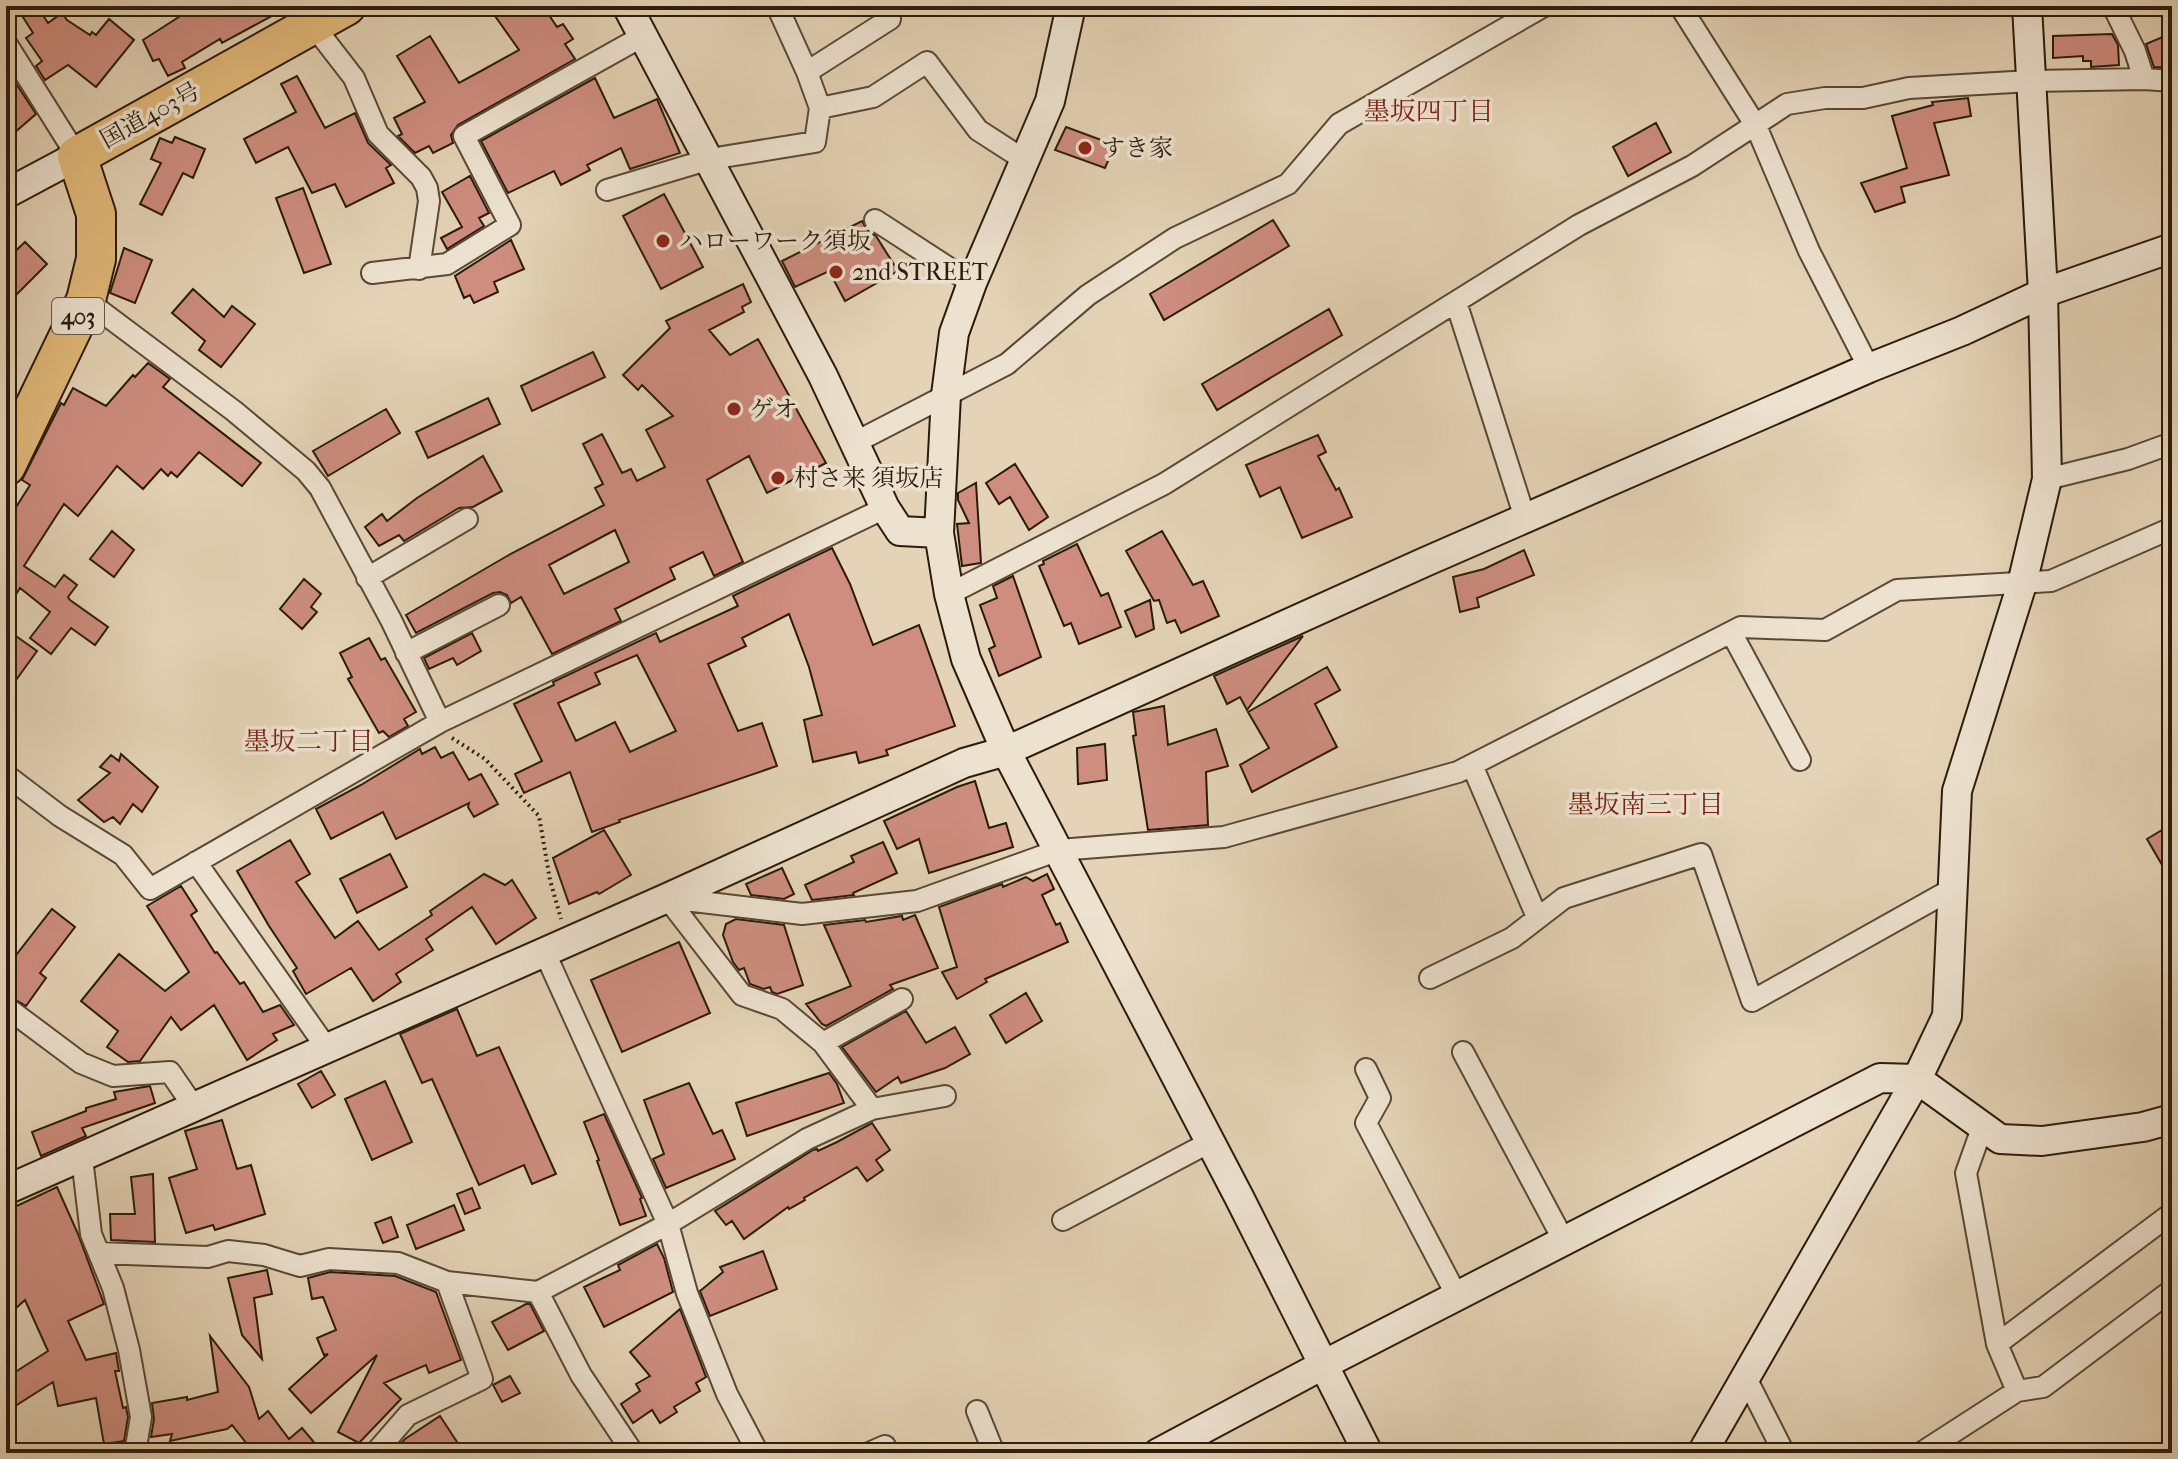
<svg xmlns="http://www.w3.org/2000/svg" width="2178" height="1459" viewBox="0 0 2178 1459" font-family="'IM FELL French Canon','Noto Serif JP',serif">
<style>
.building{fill:#ce8d7f;stroke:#2c1b0c;stroke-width:2;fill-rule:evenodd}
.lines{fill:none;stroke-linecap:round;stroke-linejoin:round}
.street-casing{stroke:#5a4936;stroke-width:24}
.secondary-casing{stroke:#2c1b0c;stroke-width:32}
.highway-casing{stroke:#2c1b0c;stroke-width:42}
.path{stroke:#2c1b0c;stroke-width:4;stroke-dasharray:2 4;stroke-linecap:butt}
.street{stroke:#ede2d0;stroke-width:20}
.secondary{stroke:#ede2d0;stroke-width:28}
.highway{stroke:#e2ba7b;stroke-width:38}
.poi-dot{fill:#8f2418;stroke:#ede2d0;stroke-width:3}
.labels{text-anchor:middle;stroke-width:7;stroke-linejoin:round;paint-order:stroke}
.shield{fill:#ede2d0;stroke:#665747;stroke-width:2}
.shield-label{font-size:22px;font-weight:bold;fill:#2c1b0c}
.street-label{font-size:24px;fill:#2c1b0c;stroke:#ede2d0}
.poi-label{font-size:24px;fill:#2c1b0c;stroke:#ede2d0;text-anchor:start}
.neighbourhood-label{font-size:26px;fill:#7a1f14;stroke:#ede2d0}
</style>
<rect width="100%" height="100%" fill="#e4d3b6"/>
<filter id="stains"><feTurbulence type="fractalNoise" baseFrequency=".0025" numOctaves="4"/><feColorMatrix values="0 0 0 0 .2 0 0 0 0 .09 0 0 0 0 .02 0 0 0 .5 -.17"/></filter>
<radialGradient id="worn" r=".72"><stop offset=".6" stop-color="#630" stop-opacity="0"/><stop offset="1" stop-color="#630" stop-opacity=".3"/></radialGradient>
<path class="building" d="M16,6H37L48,23L62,13L67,20L90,35L92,32L96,35L109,19L134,40L96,87L68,65L45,80L36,66L42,61L26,38L33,33Z
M196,6H290L222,43L220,39L182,62L185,68L168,76L159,59L153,61L143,40Z
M488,6H543L557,27L563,24L573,39L565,44L575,59L458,125L451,135L453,143L433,153L429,146L415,153L398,136L402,134L394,118L425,102L397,56L430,36L459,83L481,71L519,50Z
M2172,33V68L2154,67L2146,44Z
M2112,34L2118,45L2119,65L2091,67V61H2083V56L2053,58V36Z
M297,76L325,128L355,113L368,143L391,165L386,168L394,183L346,207L335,184L312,193L288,147L256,163L244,139L296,112L281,84Z
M595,78L614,118L657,99L680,153L630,169L621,148L587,165L590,170L561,185L554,171L508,193L481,141Z
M17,85L36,114L6,140V94Z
M1968,98L1971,116L1934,123L1949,175L1901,187L1905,202L1875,212L1861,183L1907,168L1892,116L1933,105L1932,102Z
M1656,123L1671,152L1628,176L1613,147Z
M1066,127L1115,145L1105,168L1055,150Z
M175,137L205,149L193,178L183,173L162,215L140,204L161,163L151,159L160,138L172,143Z
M470,176L489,213L479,218L484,226L447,249L441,238L462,227L442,192Z
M303,188L331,264L304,273L276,198Z
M664,194L703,267L661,289L623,216Z
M1273,220L1289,246L1164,320L1150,294Z
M862,221L867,230L876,236L898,271L845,301L829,271L795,287L782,261Z
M511,240L524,269L494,282L498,292L474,303L470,295L464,298L455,276Z
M25,242L47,264L6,305V260Z
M124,248L152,260L135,303L110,293Z
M743,284L751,302L742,307L744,312L709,330L730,355L758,339L826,463L767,493L749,456L707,480L743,562L714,576L703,552L670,568L675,579L615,609L621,621L552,654L521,597L511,603L507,595L500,592L493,593L416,633L406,615L507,556L604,505L595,488L603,484L583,444L602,434L622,473L631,469L637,481L665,467L646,430L673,416L642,385L638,390L623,375L670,328L666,321ZM615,530L629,562L564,594L549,565Z
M193,289L224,317L232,306L255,324L221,367L199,350L205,341L172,313Z
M1329,309L1342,335L1217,410L1202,384Z
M593,352L605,377L532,411L521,386Z
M148,363L170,379L163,387L261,463L242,486L199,452L177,477L171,472L168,476L161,469L143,489L117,466L78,516L64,504L24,566L55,587L64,575L77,585L68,597L70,600L108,627L95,645L71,628L51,654L30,638L50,612L20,588L6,610V523L30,485L22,480L61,403L64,405L73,388L106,406L133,375L135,377Z
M488,398L500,424L428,458L416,432Z
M386,409L400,433L328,476L313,451Z
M1318,435L1326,452L1318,456L1336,490L1339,488L1352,517L1302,538L1280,487L1260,497L1246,465Z
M483,456L502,491L473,507L459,508L404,541L399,535L379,546L365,527L382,514L387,521L417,498Z
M1015,464L1048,517L1029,530L1010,497L999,504L986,483Z
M976,483L981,563L962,566L957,524L969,523L958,500V493Z
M112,531L134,550L114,577L90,559Z
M1162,531L1193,585L1203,581L1219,616L1181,633L1175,620L1167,623L1159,600L1154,601L1126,551Z
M1077,544L1101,596L1108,593L1121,627L1079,644L1071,623L1064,626L1039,566L1044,564L1043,561Z
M832,548L850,584L873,645L919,625L955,726L886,750L888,755L859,763L856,752L813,762L804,720L822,715L809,667L789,614L742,638L746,646L708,664L738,731L762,723L777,766L619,820L620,822L592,832L570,772L524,793L515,774L542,761L514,704L554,685L553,682L656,633L660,642L738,606L733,596ZM637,655L676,731L630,752L615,722L576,741L558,703L600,684L595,673Z
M1524,550L1534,575L1477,598L1479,607L1460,612L1453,577L1484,569Z
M1013,576L1041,657L999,676L989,649L995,646L980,605L997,598L993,586Z
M304,579L321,594L311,607L317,612L302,629L280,609Z
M1150,600L1154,629L1136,637L1125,611Z
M6,629L37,651L6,694Z
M472,633L481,651L457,665L453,658L429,669L424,658Z
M1303,636L1247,710L1240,697L1227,704L1214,676Z
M369,638L381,660L385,658L416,712L404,719L408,726L389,737L383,731L379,733L348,679L352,677L340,653Z
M1327,667L1340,690L1315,704L1337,747L1252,792L1240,765L1269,748L1248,712Z
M1164,706L1168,745L1216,729L1228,766L1206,772L1208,825L1148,830L1133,736L1136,735L1133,712Z
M1105,744L1107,780L1078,784L1077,748Z
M435,747L441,758L453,752L469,780L481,774L498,804L474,817L468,807L469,803L396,839L383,812L331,839L316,809L361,785L420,749L422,754Z
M121,754L158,787L142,812L133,804L120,824L113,817L104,822L78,800L110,773L100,767L111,755L119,761Z
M975,781L989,828L1006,823L1013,847L929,873L919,839L897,849L884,821L957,787Z
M2172,824V882L2147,839Z
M604,830L631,875L599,894L597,892L569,904L553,858Z
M290,840L310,874L296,882L335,938L358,921L379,950L432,915L430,911L484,874L505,885L512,880L536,918L496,944L472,907L426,939L433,950L396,974L401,982L373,1001L351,968L306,994L293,971L297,968L269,926L237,871Z
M883,842L897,873L853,893L854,895L812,900L805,885L854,862L851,856Z
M390,854L407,887L357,913L340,879Z
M782,868L794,894L784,899L751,895L746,884Z
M1047,874L1054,889L1042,895L1056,925L1060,923L1068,942L985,979L987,982L957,999L942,972L957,967L939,907L1002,884L1003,887L1026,877L1033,881Z
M181,886L197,911L191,915L215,953L217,952L240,984L244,982L263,1012L280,1005L294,1025L273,1034L277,1040L247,1060L214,1005L181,1030L171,1017L140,1061L128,1062L107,1047L118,1031L81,1001L119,954L165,991L189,972L147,906Z
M52,909L75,927L40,973L46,978L26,1006L6,994V968Z
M915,915L938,968L890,985L893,989L826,1026L822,1024L806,1004L851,986L824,925L865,920L866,922L902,916L903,920Z
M736,919L784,925L803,985L777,994L772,992L770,987L764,989L750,984L744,968L739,970L733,962L723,935L726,924Z
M679,942L710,1013L622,1052L591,980Z
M1026,993L1042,1021L1006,1043L990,1015Z
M457,1009L477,1056L499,1047L556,1174L532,1184L524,1165L479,1185L432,1079L422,1083L400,1034Z
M906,1011L926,1043L955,1027L970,1054L945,1068L901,1083L898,1077L876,1092L842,1047Z
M321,1071L335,1095L312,1108L298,1084Z
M829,1073L837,1084L844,1103L747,1136L736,1103Z
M385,1081L412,1142L372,1160L345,1099Z
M689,1083L713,1134L722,1130L735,1159L666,1188L653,1159L664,1154L644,1100Z
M150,1086L155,1103L82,1128L86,1136L41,1156L32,1132L86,1111V1108L116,1099L114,1092Z
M604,1114L642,1198L640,1199L646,1216L620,1225L597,1161L599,1160L584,1122Z
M222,1120L237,1169L251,1165L265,1214L215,1230L213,1225L186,1233L169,1178L197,1169L185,1131Z
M872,1123L890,1150L876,1160L883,1170L867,1181L857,1167L804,1198L805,1200L789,1209L788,1207L744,1239L732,1221L726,1225L715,1211L813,1150L817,1149L818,1151L837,1142Z
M153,1174L155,1242L111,1240L110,1214H135L131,1177Z
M57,1187L78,1234L104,1304L68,1321L86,1360L116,1353L119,1371H115L123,1408L126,1407L128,1417L124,1441L104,1444L96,1398L58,1406L53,1382L15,1406L6,1392V1378L48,1351L25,1300L6,1317V1211Z
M472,1188L480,1208L465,1214L457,1194Z
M454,1205L464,1230L416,1249L407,1225Z
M391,1217L398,1237L383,1243L375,1223Z
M657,1244L664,1258L673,1292L604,1327L584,1287L620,1270L618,1265Z
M763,1251L777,1289L710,1316L700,1291L723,1272L720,1267Z
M267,1270L272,1294L254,1298L262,1359L242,1335L228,1278Z
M330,1272L395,1276L436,1292L461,1360L429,1373L426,1365L384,1383L401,1399L359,1443L338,1432L377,1355L311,1413L289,1389L328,1354L324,1355L317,1338L336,1330L323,1297L312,1299L308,1278Z
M526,1304H530L544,1331L508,1350L492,1322Z
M680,1309L706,1377L696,1383L700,1391L674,1407L677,1412L660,1423L652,1410L633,1423L621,1404L640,1391L636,1384L650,1376L630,1352Z
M210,1336L249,1387L259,1419L268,1411L289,1439L302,1428L323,1453H254L232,1425L227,1429L170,1441L172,1434L151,1437L154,1419L152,1403L187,1397V1400L218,1392Z
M510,1376L520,1393L502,1402L493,1385Z
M440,1416L459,1445L447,1453H392L405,1439Z"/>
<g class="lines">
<defs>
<path id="street" d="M1680,6L1756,126L1809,251L1869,368
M2113,6L2135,51L2144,79
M313,25L354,78L378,134L421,177L427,188L429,201L419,269
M6,43L77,156
M807,72L890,19
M820,108L873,97L927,62L978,130L1026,161
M607,190L710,159L815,142L820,108L807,72L777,6
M875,220L972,283
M372,273L447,264L510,225L464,136L643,36
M86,300L234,411L306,471L320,488L391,620L440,722
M1456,302L1525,518
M854,443L1007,364L1088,295L1175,238L1288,184L1339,124L1544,6
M2047,479L2128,459L2172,443
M367,578L467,519
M949,594L1164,484L1579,225L1692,166L1787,104L1825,98H1863L1909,88L2031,81L2144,79L2172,81
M1731,632L1800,760
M406,653L499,605
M1472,765L1537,917
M6,775L60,816L123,855L150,889L440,722L885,508
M196,862L326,1047
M667,898L742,995L782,1009L823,1043L872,1109
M668,898L802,914L917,901L1059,850L1224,837L1458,772L1741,627L1825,630L1897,590L2051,581L2172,528
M544,951L668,1224L687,1293L727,1394L758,1453
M1430,978L1512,938L1564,898L1701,854L1752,1001L1952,889
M6,1007L81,1063L113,1076L170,1072L194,1107
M823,1043L902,999
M1463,1052L1564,1241
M1366,1069L1380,1098L1366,1123L1457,1296
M82,1158L91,1234L113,1288L129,1350L141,1417L135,1453
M1063,1220L1210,1142
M99,1253L208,1257L228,1251L264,1255L300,1266L329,1259L398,1263L447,1282L538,1292L668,1224L807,1139L872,1109L945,1096
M538,1292L581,1375L633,1453
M1997,1344L2172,1213
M1745,1376L1784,1453
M2017,1391L2043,1387L2172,1290
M977,1411L994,1453
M375,1453L408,1415L482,1379L447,1282
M869,1453L885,1446L889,1453
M1921,1453L2017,1391L1997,1344L1966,1173L1982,1128"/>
<path id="secondary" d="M627,6L823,376L885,508L900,531L939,533L949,594L966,659L1006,751L1240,1199L1368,1453
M6,194L77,156
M939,533L946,395L954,333L972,283L1050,101L1071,6
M6,1190L667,898L964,763L1006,751L1425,562L1869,368L1962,331L2043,293L2027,6
M1158,1453L1323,1365L1880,1078L1917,1079L2000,1139L2042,1141L2143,1127L2172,1119
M1702,1453L1917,1079L1947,1016L1957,791L2022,584L2047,479L2043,293L2172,248"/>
<path id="highway" d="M6,466L86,300L96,259V214L77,156L346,6"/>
</defs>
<use href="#street" class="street-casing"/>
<use href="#secondary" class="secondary-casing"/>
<use href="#highway" class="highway-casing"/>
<path class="path" d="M452,738L485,759L539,816L550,880L561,919
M2153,1453L2172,1434"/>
<use href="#street" class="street"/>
<use href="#secondary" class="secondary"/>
<use href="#highway" class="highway"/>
</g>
<g class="poi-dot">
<circle cx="1085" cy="148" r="8"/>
<circle cx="663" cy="241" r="8"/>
<circle cx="836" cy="272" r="8"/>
<circle cx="734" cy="409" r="8"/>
<circle cx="778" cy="478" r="8"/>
</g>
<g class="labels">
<rect class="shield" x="52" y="298" width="52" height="36" rx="6"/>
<g class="shield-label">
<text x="78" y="324">403</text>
</g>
<g class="street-label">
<text transform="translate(150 115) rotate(-29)" y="8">国道403号</text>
</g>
<g class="poi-label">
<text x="1101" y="156">すき家</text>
<text x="679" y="249">ハローワーク須坂</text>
<text x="852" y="280">2nd STREET</text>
<text x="750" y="417">ゲオ</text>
<text x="794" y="486">村さ来 須坂店</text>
</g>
<g class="neighbourhood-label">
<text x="1429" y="120">墨坂四丁目</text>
<text x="309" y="750">墨坂二丁目</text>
<text x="1646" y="813">墨坂南三丁目</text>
</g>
</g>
<rect width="2178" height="1459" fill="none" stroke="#e4d3b6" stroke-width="32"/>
<rect x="8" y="8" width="2162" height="1443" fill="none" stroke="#2c1b0c" stroke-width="4"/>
<rect x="16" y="16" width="2146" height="1427" fill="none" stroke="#2c1b0c" stroke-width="2"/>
<rect width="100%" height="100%" filter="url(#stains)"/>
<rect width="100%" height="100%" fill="url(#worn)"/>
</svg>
